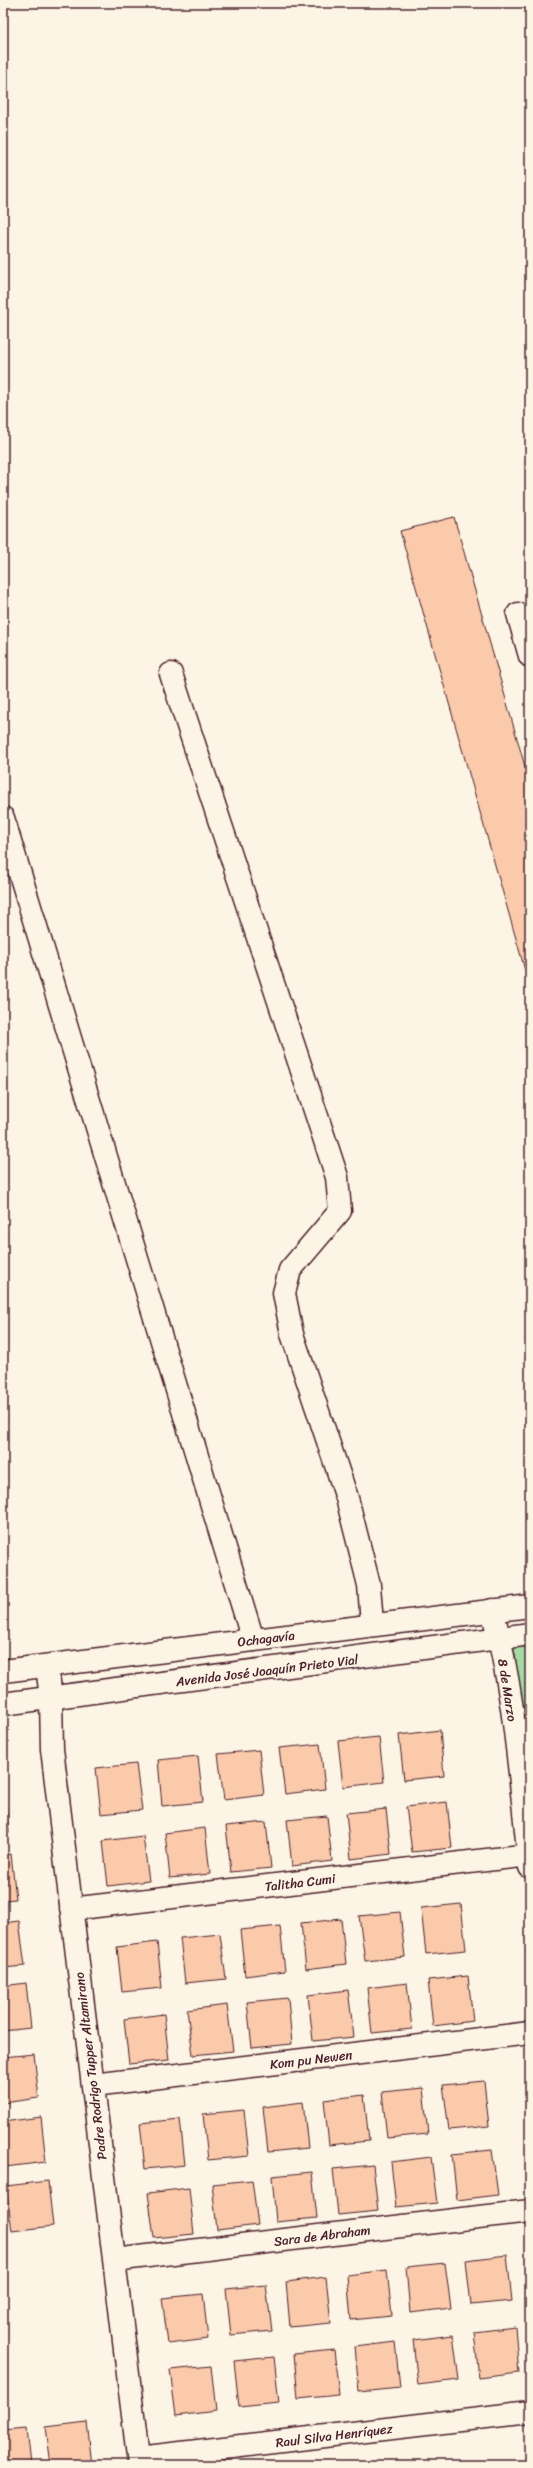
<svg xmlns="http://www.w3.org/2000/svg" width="533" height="2468" viewBox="0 0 533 2468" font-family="Sriracha,sans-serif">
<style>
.green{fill:#a1dca2;stroke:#767e66}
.building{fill:#facaaa;stroke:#4a1f2b}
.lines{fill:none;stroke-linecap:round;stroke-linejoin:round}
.minor-casing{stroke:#4a1f2b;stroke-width:25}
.major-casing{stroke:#4a1f2b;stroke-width:25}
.minor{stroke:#fcf5e5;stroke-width:22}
.major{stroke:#fcf5e5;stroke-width:22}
.labels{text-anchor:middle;stroke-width:4;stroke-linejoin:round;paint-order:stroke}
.street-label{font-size:13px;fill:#4a1f2b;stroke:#fcf5e5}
</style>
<rect width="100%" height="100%" fill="#fcf5e5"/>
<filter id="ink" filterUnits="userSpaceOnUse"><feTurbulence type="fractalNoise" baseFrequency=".025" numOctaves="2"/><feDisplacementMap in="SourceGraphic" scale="8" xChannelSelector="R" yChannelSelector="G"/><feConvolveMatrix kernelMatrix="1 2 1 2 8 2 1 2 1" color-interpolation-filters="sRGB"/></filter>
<g filter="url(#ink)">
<path class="green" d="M530,1646V1767L514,1648Z"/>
<path class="building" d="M454,517L530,784V988L400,531Z
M440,1730L444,1776L404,1780L399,1735Z
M379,1737L384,1782L343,1787L338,1741Z
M320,1744L325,1789L285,1794L279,1748Z
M259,1750L264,1795L224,1800L218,1754Z
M198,1756L203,1802L162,1806L158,1760Z
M136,1764L142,1810L101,1814L96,1768Z
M4,1788L9,1833L3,1834V1789Z
M447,1802L452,1848L412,1852L406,1807Z
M386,1809L391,1854L351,1859L346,1813Z
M327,1816L332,1861L292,1866L287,1820Z
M266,1822L271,1868L231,1872L226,1826Z
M205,1828L210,1874L170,1878L165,1833Z
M143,1836L149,1881L108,1886L103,1841Z
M11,1854L16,1899L3,1900V1855Z
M461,1904L466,1950L426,1954L421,1908Z
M400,1912L405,1957L365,1961L359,1916Z
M341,1919L346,1964L306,1969L301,1923Z
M19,1921L25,1966L3,1968V1923Z
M280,1926L285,1971L245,1976L240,1930Z
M220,1934L226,1979L185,1983L180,1938Z
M157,1942L162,1988L122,1992L117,1947Z
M468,1976L473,2021L433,2026L428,1980Z
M26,1983L31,2028L3,2031V1986Z
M407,1983L412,2029L372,2033L367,1988Z
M348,1990L354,2037L313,2041L308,1995Z
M288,1998L292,2044L252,2048L247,2002Z
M227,2005L233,2051L193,2055L187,2010Z
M164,2014L169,2060L129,2064L124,2019Z
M34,2054L39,2098L3,2103V2057Z
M484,2081L489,2126L449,2130L443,2085Z
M423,2088L428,2134L387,2138L382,2092Z
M364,2095L369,2141L329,2145L324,2100Z
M303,2102L308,2148L268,2152L263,2107Z
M244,2110L249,2156L208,2160L203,2114Z
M41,2117L46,2162L5,2167L3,2122Z
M180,2119L185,2165L145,2169L140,2123Z
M492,2150L498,2195L457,2200L452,2154Z
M431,2157L437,2203L396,2207L391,2162Z
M373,2165L378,2211L338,2215L333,2169Z
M312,2172L317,2218L276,2222L272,2176Z
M252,2180L258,2225L217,2230L212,2184Z
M48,2181L53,2226L12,2231L6,2186Z
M189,2188L194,2234L154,2238L148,2193Z
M507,2255L512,2301L471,2305L466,2260Z
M445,2263L451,2308L410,2313L406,2267Z
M387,2270L392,2316L351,2320L347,2275Z
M326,2277L331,2323L290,2327L286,2282Z
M266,2285L272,2331L231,2335L226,2289Z
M203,2294L208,2339L168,2344L162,2298Z
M515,2327L519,2373L479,2378L474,2332Z
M453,2335L459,2380L418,2385L413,2340Z
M395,2342L400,2388L359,2392L355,2347Z
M334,2350L339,2395L298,2399L294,2354Z
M274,2357L279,2403L239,2407L234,2361Z
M211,2366L216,2411L176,2416L170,2370Z
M87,2422L92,2465H51L46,2427Z
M27,2428L31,2465H3V2430Z"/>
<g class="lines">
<defs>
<path id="minor" d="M518,614L530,656
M171,674L337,1177L340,1211L290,1270L284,1293L292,1334L347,1498L369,1585L372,1624
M3,818L253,1640
M492,1610C515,1693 520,1782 530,1867
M47,1666L51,1698L52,1749L139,2465
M71,1909L529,1855
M93,2085L530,2033
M114,2260L530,2211
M138,2458L530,2412"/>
<path id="major" d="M3,1671L530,1606
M3,1704L530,1634"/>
</defs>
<use href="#minor" class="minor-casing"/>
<use href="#major" class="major-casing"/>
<use href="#minor" class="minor"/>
<use href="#major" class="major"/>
</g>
</g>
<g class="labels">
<g class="street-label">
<text transform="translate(266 1638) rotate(-7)" y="5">Ochagavía</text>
<text transform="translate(267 1670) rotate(-7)" y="5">Avenida José Joaquín Prieto Vial</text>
<text transform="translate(508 1690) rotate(81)" y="5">8 de Marzo</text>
<text transform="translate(300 1882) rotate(-7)" y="5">Talitha Cumi</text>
<text transform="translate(311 2059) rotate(-7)" y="5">Kom pu Newen</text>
<text transform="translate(90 2066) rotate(-97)" y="5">Padre Rodrigo Tupper Altamirano</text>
<text transform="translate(322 2235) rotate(-7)" y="5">Sara de Abraham</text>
<text transform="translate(334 2435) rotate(-7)" y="5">Raul Silva Henríquez</text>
</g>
</g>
<rect width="533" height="2468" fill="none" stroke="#fcf5e5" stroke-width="16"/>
<rect x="8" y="8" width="517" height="2452" fill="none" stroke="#4a1f2b" stroke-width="1.5" filter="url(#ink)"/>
</svg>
